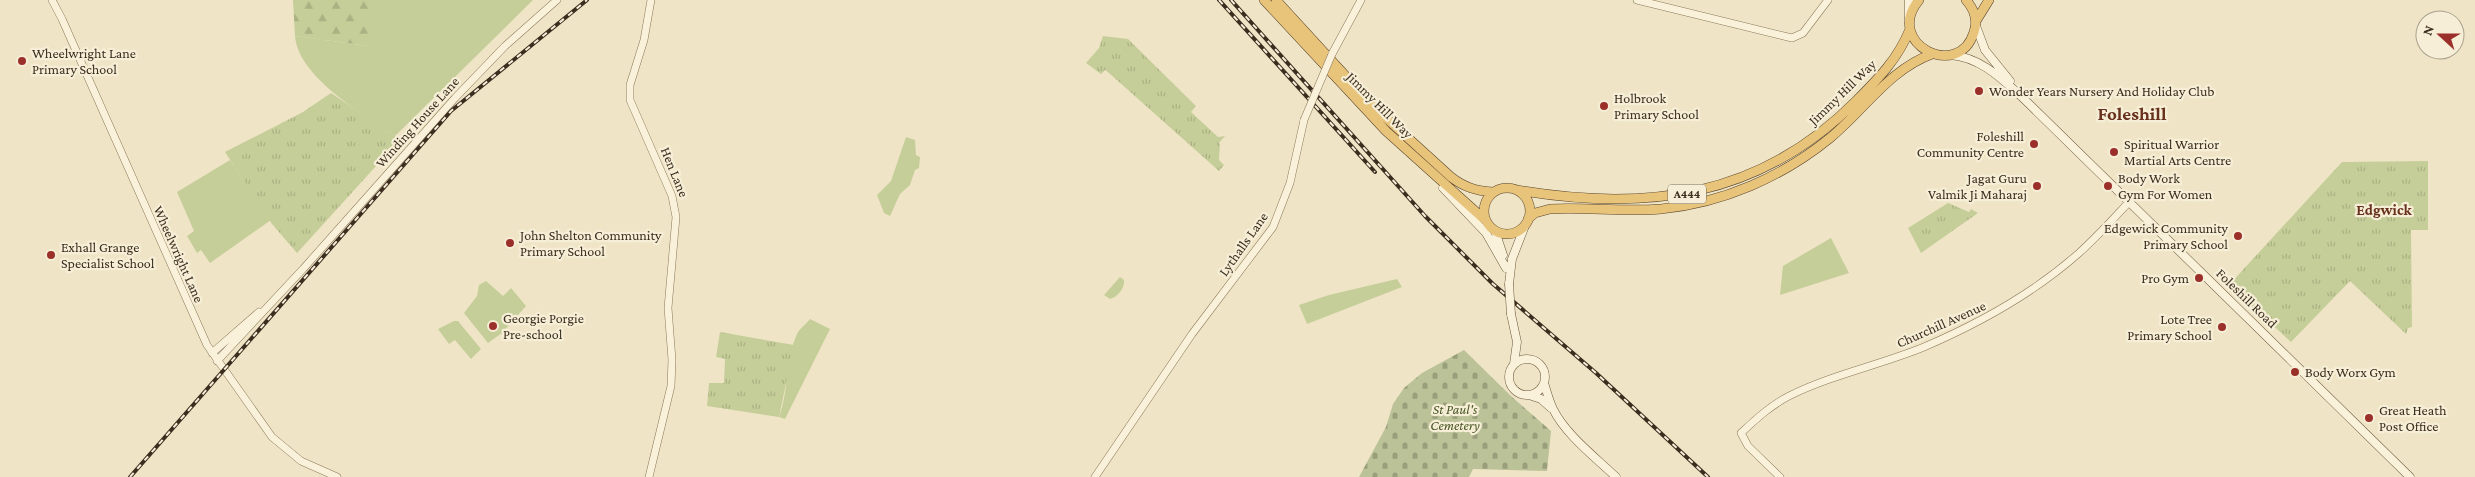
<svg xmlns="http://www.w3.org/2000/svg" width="2475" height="477" viewBox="0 0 2475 477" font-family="'Crimson Pro',serif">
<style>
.green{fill:#c5ce99}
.forest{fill:url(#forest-firs)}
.cemetery{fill:url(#cemetery-stones)}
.park{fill:url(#park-tufts)}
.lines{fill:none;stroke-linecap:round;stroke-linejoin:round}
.tertiary-casing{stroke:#8b775b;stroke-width:8}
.secondary-casing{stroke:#6d583e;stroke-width:9}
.trunk-casing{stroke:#59452f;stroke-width:10}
.tertiary{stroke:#f9f1d9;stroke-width:7}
.secondary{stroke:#f9f1d9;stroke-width:8}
.trunk{stroke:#e8c37a;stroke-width:9}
.rail-casing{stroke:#3b2e1f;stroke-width:4}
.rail{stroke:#f6eed6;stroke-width:2;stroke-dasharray:5.5;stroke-linecap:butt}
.tertiary-bridge-casing{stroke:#8b775b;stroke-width:8;stroke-linecap:butt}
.secondary-bridge-casing{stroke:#6d583e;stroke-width:9;stroke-linecap:butt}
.tertiary-bridge{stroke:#f9f1d9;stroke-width:7}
.secondary-bridge{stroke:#f9f1d9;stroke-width:8}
.poi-dot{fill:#9b2f2a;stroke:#f6eed6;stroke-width:2}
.labels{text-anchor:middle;stroke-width:4.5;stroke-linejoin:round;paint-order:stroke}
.shield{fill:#f6eed6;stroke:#736856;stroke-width:1}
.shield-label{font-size:12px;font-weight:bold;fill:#3b2e1f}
.poi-label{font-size:14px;fill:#3b2e1f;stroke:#f6eed6;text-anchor:start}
.street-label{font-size:14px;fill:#3b2e1f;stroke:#f6eed6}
.park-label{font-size:14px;font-style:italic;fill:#485725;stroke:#f6eed6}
.neighbourhood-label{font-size:15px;font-weight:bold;fill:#68311e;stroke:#f6eed6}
.district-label{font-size:19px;font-weight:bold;fill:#68311e;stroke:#f6eed6}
</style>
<defs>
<pattern id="forest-firs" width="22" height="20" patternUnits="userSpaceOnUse" patternTransform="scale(1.25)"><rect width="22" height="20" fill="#c5ce99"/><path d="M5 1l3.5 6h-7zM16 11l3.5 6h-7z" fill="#aab183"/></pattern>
<pattern id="cemetery-stones" width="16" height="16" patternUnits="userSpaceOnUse" patternTransform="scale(1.25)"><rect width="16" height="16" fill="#bbc298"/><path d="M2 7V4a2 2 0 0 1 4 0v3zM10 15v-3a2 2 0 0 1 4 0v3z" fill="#999e7b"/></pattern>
<pattern id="park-tufts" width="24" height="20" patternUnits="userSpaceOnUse" patternTransform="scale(1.25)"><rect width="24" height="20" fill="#c5ce99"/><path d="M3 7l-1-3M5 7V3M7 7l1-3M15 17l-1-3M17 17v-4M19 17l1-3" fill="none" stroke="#aab183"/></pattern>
</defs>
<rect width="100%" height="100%" fill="#efe5c6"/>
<path class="green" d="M369,0H533L395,136C364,115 298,77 295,36L369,46Z
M906,137L915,140L916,155L920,157L919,168L915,170L910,185L900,194L890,216L884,213L877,195L891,181Z
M230,160L271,220L210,263L201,250L197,253L187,236L194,231L177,192Z
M1831,238L1849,273L1780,295L1783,266Z
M1120,277L1124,280C1125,288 1118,297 1110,299L1104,295Z
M1397,279L1402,287L1307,324L1299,305L1329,295Z
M486,281L503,296L511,288L526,306L502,333L488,343L464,313L477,296L479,285Z
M810,319L830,329L785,419L779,417C789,391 785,360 797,334C799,329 806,324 810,319Z
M454,321H458L481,349L471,359L455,340L449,344L438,329Z"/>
<path class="forest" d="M293,0H369V46L295,36Z"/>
<path class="cemetery" d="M1464,350L1511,396L1551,431L1547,471L1473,469L1469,477H1472H1359L1386,427L1393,404L1404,388L1422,373Z"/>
<path class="park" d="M1103,36L1128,39L1196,106L1191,112L1218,137L1225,136L1219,143L1220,144L1219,160L1224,165L1219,171L1109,73L1105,70L1101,74L1086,63L1099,48Z
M331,93L395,136L397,143L297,253L272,224L225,152L303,112Z
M2428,161V230H2411L2412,327L2408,328L2406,334L2350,281L2291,342L2229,285L2342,162Z
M1948,203L1969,212L1971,209L1978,213L1921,253L1908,228Z
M720,332L794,345L779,417L707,406L709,383H724L725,359L716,357Z"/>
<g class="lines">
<defs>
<path id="tertiary" d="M52,0L62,19L207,345L272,437L301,461L337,477
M1637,0L1792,38L1803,33L1828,0
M1332,54L1361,0
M212,353L259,312
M217,361L303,269L455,98L505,46L557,0
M649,477L671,386L672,360L668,308L676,217L672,196L630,100V85L644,40L651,0
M1095,477L1192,334L1273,227L1290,183L1304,120
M1780,477L1748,446L1741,433C1756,419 1770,406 1789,396C1831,375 1880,365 1924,347C1980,323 2034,293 2079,253C2097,237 2113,219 2130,201"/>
<path id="secondary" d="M1909,0V18
M1976,26L1985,50L2010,81
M1950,55C1980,57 2001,78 2022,97L2410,477
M1443,188L1486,233L1506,268
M1495,231L1503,255
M1509,284L1512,259L1526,223
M1511,314L1517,342L1514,364
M1509 377a18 18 0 1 1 36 0a18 18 0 1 1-36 0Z
M1544,383C1547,392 1549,401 1553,409C1566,435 1595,457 1616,477
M1529,395L1541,399L1551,408"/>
<path id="trunk" d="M1264,0L1386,131L1485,220
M1276,0L1374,107L1451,177C1464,187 1476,191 1493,192
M1919,0C1883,43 1959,82 1974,32C1978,20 1974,9 1966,0
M1976,21L1989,0
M1484 211a23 23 0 1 1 46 0a23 23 0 1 1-46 0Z
M1517,190C1646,212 1760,198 1856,101C1878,79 1898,59 1910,29
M1528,219L1535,213L1550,209C1587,207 1624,212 1661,209C1723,203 1782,177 1830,138C1864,110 1890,69 1932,54"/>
</defs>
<use href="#tertiary" class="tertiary-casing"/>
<use href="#secondary" class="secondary-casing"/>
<use href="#trunk" class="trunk-casing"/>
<use href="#tertiary" class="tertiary"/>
<use href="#secondary" class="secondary"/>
<use href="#trunk" class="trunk"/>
<defs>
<path id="rail" d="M1219,0L1375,172
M1231,0L1425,216L1493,284L1596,373L1708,477
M130,477L451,111L587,0"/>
</defs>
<use href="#rail" class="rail-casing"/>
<use href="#rail" class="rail"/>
<defs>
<path id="tertiary-bridge" d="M1304,120L1332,54"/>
<path id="secondary-bridge" d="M1509,284L1511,314"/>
</defs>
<use href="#tertiary-bridge" class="tertiary-bridge-casing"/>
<use href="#secondary-bridge" class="secondary-bridge-casing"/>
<use href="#tertiary-bridge" class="tertiary-bridge"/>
<use href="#secondary-bridge" class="secondary-bridge"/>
</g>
<g class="poi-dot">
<circle cx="22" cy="61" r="5"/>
<circle cx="1979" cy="91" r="5"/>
<circle cx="1604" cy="106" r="5"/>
<circle cx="2034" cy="144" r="5"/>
<circle cx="2114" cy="152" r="5"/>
<circle cx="2037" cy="186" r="5"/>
<circle cx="2108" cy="186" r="5"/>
<circle cx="2238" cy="236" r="5"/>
<circle cx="510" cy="243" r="5"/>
<circle cx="51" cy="255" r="5"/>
<circle cx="2199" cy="278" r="5"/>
<circle cx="493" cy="326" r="5"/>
<circle cx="2222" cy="327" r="5"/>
<circle cx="2295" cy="372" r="5"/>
<circle cx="2369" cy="418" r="5"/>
</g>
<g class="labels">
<rect class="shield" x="1668" y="184.5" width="38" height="19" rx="4"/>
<g class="shield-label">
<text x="1687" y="198">A444</text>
</g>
<g class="poi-label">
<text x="32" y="58">Wheelwright Lane<tspan x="32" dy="16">Primary School</tspan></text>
<text x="1989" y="96">Wonder Years Nursery And Holiday Club</text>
<text x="1614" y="103">Holbrook<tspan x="1614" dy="16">Primary School</tspan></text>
<text x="2024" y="141" text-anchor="end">Foleshill<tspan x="2024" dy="16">Community Centre</tspan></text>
<text x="2124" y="149">Spiritual Warrior<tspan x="2124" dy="16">Martial Arts Centre</tspan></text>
<text x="2027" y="183" text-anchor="end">Jagat Guru<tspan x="2027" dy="16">Valmik Ji Maharaj</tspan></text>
<text x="2118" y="183">Body Work<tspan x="2118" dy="16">Gym For Women</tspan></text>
<text x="2228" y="233" text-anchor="end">Edgewick Community<tspan x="2228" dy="16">Primary School</tspan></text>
<text x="520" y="240">John Shelton Community<tspan x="520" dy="16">Primary School</tspan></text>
<text x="61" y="252">Exhall Grange<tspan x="61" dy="16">Specialist School</tspan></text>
<text x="2189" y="283" text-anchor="end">Pro Gym</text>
<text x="503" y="323">Georgie Porgie<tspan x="503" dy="16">Pre-school</tspan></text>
<text x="2212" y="324" text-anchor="end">Lote Tree<tspan x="2212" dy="16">Primary School</tspan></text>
<text x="2305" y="377">Body Worx Gym</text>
<text x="2379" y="415">Great Heath<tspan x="2379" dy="16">Post Office</tspan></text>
</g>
<g class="street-label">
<text transform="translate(1842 92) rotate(-44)" y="5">Jimmy Hill Way</text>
<text transform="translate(1380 105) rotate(45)" y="5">Jimmy Hill Way</text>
<text transform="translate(417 122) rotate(-48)" y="5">Winding House Lane</text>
<text transform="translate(675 172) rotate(68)" y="5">Hen Lane</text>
<text transform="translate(1243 244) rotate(-55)" y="5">Lythalls Lane</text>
<text transform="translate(179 254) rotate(66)" y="5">Wheelwright Lane</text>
<text transform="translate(2247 298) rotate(44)" y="5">Foleshill Road</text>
<text transform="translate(1941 324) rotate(-24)" y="5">Churchill Avenue</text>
</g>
<g class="park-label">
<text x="1455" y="414">St Paul's<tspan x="1455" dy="16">Cemetery</tspan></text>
</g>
<g class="neighbourhood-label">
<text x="2384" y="215">Edgwick</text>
</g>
<g class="district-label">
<text x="2132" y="120">Foleshill</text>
</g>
</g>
<g transform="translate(2440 35) rotate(291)"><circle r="24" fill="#f6eed6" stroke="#aba18d"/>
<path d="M0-4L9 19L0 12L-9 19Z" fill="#9b2f2a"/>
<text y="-8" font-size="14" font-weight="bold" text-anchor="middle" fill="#3b2e1f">N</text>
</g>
</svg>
